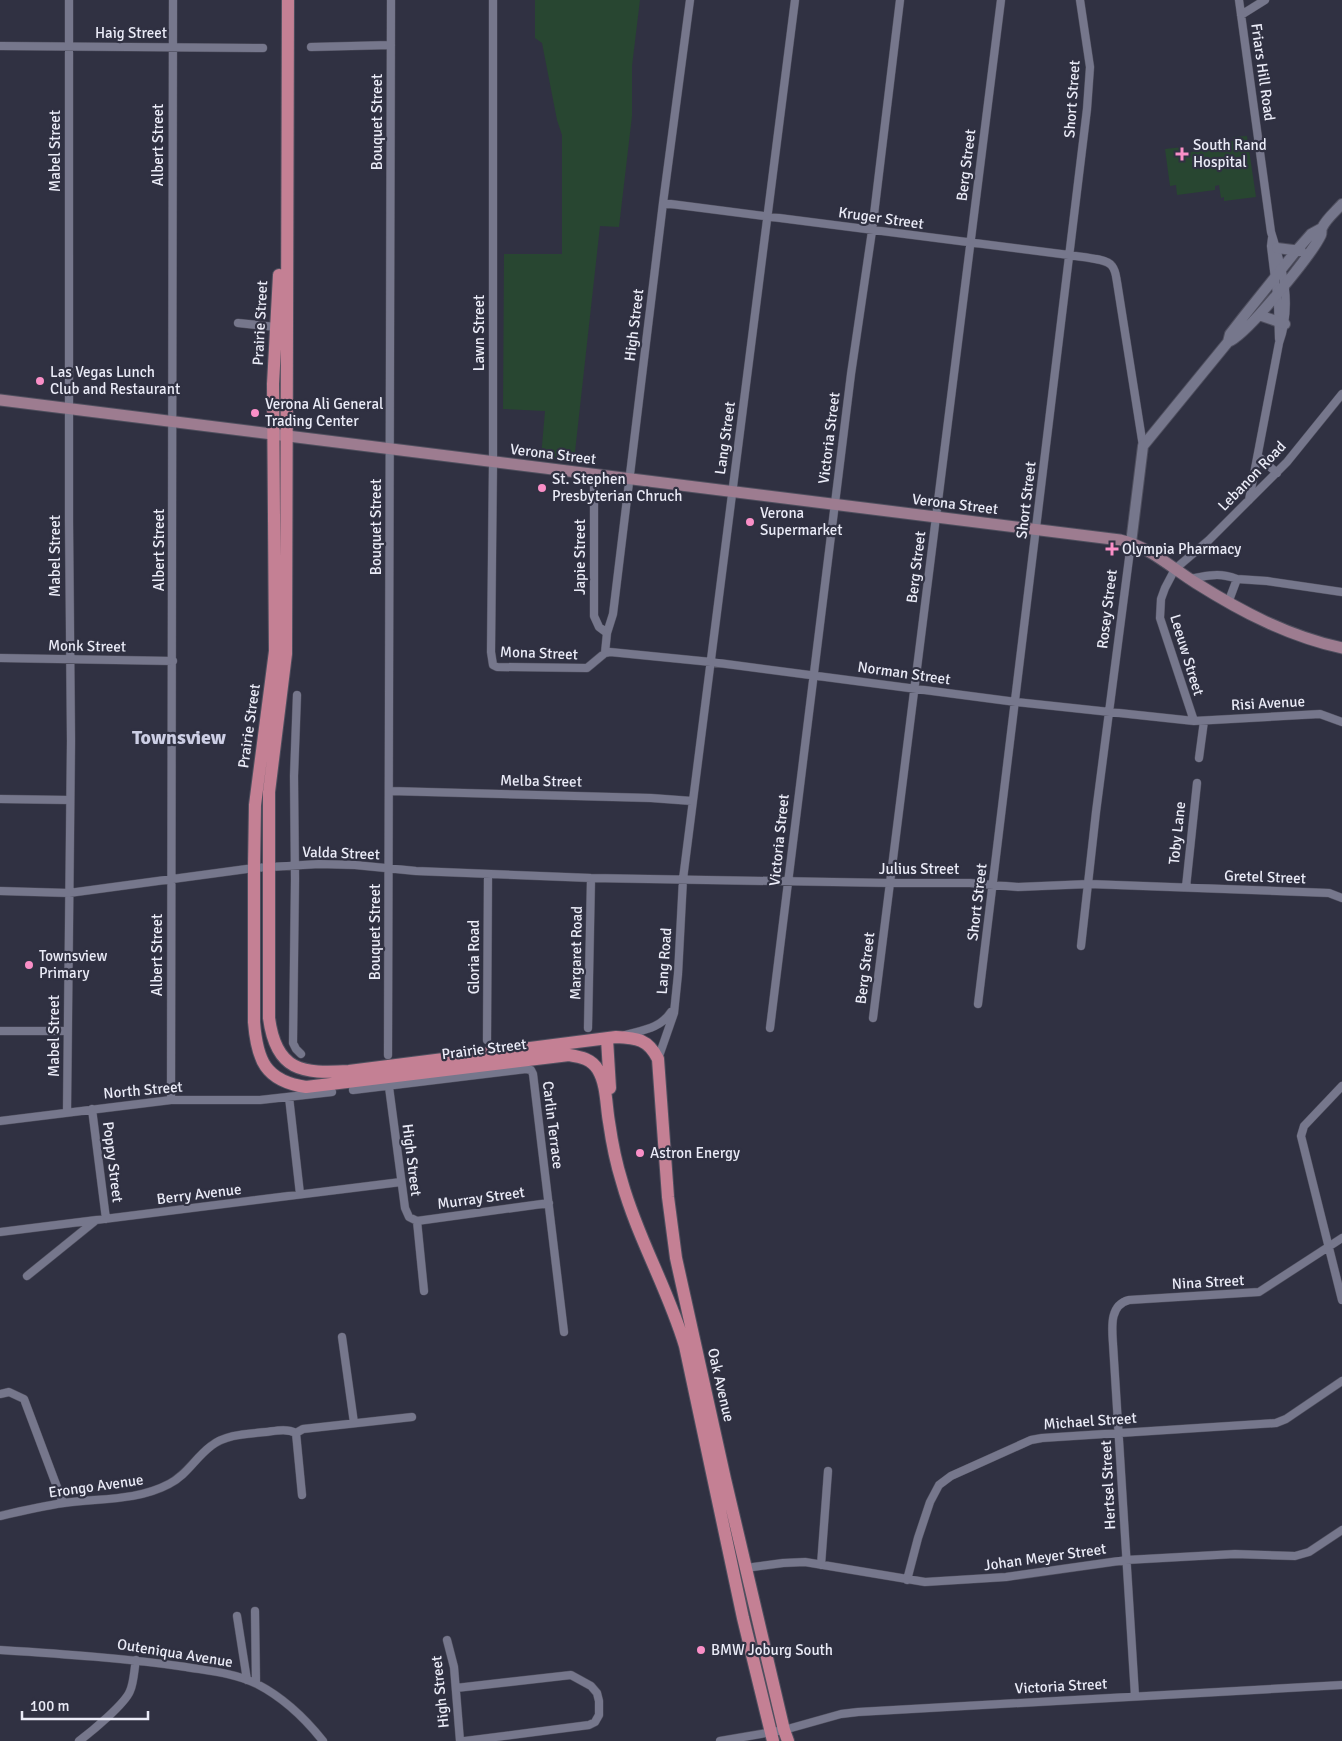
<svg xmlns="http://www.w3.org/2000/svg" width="1342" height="1741" viewBox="0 0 1342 1741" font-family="Signika,sans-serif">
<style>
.green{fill:#284631}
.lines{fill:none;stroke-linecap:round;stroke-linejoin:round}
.minor-casing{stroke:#4f4f5e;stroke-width:9}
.tertiary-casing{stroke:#4f4f5e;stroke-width:12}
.secondary-casing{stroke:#4f4f5e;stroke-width:13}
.primary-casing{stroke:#4f4f5e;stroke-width:14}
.minor{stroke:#76778c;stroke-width:8}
.tertiary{stroke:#76778c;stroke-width:10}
.secondary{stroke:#9d7c90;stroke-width:11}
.primary{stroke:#c48094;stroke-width:12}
.poi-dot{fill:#fa8fc7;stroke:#303142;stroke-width:2}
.labels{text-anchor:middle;stroke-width:4.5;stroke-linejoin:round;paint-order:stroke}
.street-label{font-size:15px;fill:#eaebf7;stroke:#303142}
.poi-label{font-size:15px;fill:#eaebf7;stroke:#303142;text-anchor:start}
.district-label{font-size:20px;font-weight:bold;fill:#cccee4;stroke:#303142}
</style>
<rect width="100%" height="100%" fill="#303142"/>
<path class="green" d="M535,0H640L632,66V116L619,227L600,226L574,461L541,457L545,411L503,409L504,254H562V135L557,120L542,43L535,38Z
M1247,136L1256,197L1224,201V197L1221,198L1219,185L1215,186V190L1177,195L1176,185L1170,186L1165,149L1183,147L1184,153L1197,151V146L1234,141L1233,137Z"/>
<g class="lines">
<defs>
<path id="minor" d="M493,0V462L491,652L493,665L497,667L587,668L605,653L610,652L711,662L1016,702L1194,721L1320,714L1342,722
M1239,0L1271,232C1283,270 1293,304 1279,343L1249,500
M1241,15L1265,0
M0,46L263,48
M311,47L391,45
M663,203L1069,255C1079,257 1107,258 1112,266C1116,271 1116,277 1117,282L1143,446
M1272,238L1271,246L1278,303L1279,339
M238,323L276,327
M1259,457L1277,473
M594,475V616L599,627L607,633
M1188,579C1210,576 1216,572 1237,579
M1228,603L1237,579L1267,581L1342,592
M605,653L607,633L613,614L663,203L690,0
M0,658L173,661
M297,695L294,776L295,879L293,1043L296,1049L301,1054
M1194,721L1160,618L1161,599L1165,588L1175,569L1209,540L1287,462L1342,394
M1199,758L1204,721
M390,791L651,798L692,801
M0,799L69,800
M1186,887L1197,783
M0,891L69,893L254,868L319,864L355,865L416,871L591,878L890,883H970L1018,887L1089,884L1329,893L1342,898
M1081,946L1096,812L1131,543
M978,1004L1087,109L1090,67L1080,0
M873,1018L1001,0
M588,1028L591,878
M770,1028L851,374L872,231L900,0
M0,1031H67
M625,1035C643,1030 661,1028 671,1012
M487,1040L488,874
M388,1055L391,0
M658,1059L674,1013L678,974L683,879L795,0
M1342,1086L1304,1126L1301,1136L1342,1300
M389,1087L405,1208L409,1217L417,1221L424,1291
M353,1090L526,1069L531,1070L533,1074L564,1332
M289,1097L300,1194
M171,1100L173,0
M92,1109L106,1219
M67,1112L71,741L69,521V0
M0,1121L171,1100H260L332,1092
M417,1221L549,1203
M0,1232L401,1182
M27,1276L95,1221
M342,1337L354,1423
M0,1394L9,1392L24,1399L63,1503
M296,1433L303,1429L412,1417
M296,1433L302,1495
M0,1516C21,1511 42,1506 64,1503C99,1498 137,1501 169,1484C187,1475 195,1458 211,1446C226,1434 247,1434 266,1432C275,1431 286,1428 296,1433
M821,1565L828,1471
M746,1568L783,1563L805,1562L925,1582L1006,1577L1126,1560L1235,1554L1295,1556L1309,1552L1342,1530
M907,1580L918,1538L930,1502L939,1485L951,1476L1031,1440L1042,1438L1276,1423L1286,1419L1342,1381
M255,1611L256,1683
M237,1616L247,1680
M447,1640L454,1667L460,1741
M0,1650C63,1654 124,1658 186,1667C210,1671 235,1673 257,1684C284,1698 304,1717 323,1741
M456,1688L571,1675L591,1686L597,1693L599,1701V1715L595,1722L589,1725L465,1741
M1135,1696L1113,1344C1112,1328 1109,1305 1129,1300L1259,1292L1342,1238
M79,1741C91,1732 125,1704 130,1691C134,1682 134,1670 136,1660
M720,1741L784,1730L841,1714L858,1712L1342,1685"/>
<path id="tertiary" d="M1277,248L1301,251
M1259,315L1285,324
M1228,342C1246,336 1312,254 1321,235C1322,233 1321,230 1322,228C1326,219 1336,211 1342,204
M1131,543L1143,446L1228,342L1230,334L1244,316L1296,251L1311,234L1322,228"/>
<path id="secondary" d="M0,400L1120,540C1148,546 1172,568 1196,583C1242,612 1288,636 1342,648"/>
<path id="primary" d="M288,0L286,654L269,792V1018C276,1071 302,1074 349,1071L616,1037C637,1038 648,1039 658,1059L668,1197L676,1258L725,1479L784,1730L788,1741
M279,275L273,384L275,651L255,805L254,868V1022C257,1060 265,1081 306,1087L569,1055C581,1057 592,1059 598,1070C607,1085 606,1106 609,1122C612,1143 616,1163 622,1182C638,1239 668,1289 685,1346L743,1618L773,1741
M607,1039L610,1088"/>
</defs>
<use href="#minor" class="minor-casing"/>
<use href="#tertiary" class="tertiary-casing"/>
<use href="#secondary" class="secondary-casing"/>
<use href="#primary" class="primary-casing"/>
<use href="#minor" class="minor"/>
<use href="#tertiary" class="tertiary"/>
<use href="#secondary" class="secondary"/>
<use href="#primary" class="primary"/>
</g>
<g class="poi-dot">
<path d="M1179.5 146.5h5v5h5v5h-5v5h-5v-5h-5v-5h5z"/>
<circle cx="40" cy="381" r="5"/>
<circle cx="255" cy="413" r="5"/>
<circle cx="542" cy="488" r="5"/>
<circle cx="750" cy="522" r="5"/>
<path d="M1109.5 541.5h5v5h5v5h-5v5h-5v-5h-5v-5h5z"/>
<circle cx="29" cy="965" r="5"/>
<circle cx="640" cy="1153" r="5"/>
<circle cx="701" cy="1650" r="5"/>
</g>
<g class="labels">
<g class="street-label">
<text x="131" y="38">Haig Street</text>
<text transform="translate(1263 72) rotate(82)" y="5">Friars Hill Road</text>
<text transform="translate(1072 99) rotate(-86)" y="5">Short Street</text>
<text transform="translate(377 122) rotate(-90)" y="5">Bouquet Street</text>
<text transform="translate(158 145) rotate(-90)" y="5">Albert Street</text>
<text transform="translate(55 151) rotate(-90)" y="5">Mabel Street</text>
<text transform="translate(966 165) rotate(-83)" y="5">Berg Street</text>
<text transform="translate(881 218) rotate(8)" y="5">Kruger Street</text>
<text transform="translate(260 323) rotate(-87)" y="5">Prairie Street</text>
<text transform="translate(634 325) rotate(-83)" y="5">High Street</text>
<text transform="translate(479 333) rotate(-90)" y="5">Lawn Street</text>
<text transform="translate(725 438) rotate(-82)" y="5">Lang Street</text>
<text transform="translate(829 438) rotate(-83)" y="5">Victoria Street</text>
<text transform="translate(553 454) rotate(7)" y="5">Verona Street</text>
<text transform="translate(1252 476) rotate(-46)" y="5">Lebanon Road</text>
<text transform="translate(1026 500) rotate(-83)" y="5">Short Street</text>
<text transform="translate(955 504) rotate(7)" y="5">Verona Street</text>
<text transform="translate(376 527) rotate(-90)" y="5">Bouquet Street</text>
<text transform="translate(159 550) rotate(-90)" y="5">Albert Street</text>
<text transform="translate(55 556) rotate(-90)" y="5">Mabel Street</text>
<text transform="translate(580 557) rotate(-90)" y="5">Japie Street</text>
<text transform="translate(916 567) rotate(-83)" y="5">Berg Street</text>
<text transform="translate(1107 609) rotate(-83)" y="5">Rosey Street</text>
<text transform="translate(87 646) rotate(1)" y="5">Monk Street</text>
<text transform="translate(539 653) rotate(2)" y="5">Mona Street</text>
<text transform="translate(1187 655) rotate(73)" y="5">Leeuw Street</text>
<text transform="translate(904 673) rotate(8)" y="5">Norman Street</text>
<text transform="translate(1268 703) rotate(-3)" y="5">Risi Avenue</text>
<text transform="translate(249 726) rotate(-82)" y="5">Prairie Street</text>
<text transform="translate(541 781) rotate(1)" y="5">Melba Street</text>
<text transform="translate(1177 833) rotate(-84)" y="5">Toby Lane</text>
<text transform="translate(779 840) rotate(-84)" y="5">Victoria Street</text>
<text transform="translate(341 853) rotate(2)" y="5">Valda Street</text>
<text x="919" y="874">Julius Street</text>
<text transform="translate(1265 877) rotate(2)" y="5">Gretel Street</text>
<text transform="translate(977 902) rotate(-83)" y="5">Short Street</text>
<text transform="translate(375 932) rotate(-90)" y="5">Bouquet Street</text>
<text transform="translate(576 953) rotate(-89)" y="5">Margaret Road</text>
<text transform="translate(157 955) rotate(-90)" y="5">Albert Street</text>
<text transform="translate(474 957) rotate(-90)" y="5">Gloria Road</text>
<text transform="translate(664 961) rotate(-86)" y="5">Lang Road</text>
<text transform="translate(865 968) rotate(-83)" y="5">Berg Street</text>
<text transform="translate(54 1036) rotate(-90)" y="5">Mabel Street</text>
<text transform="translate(484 1049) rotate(-7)" y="5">Prairie Street</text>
<text transform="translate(143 1090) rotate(-5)" y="5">North Street</text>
<text transform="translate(553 1125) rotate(83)" y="5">Carlin Terrace</text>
<text transform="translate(412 1160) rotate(83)" y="5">High Street</text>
<text transform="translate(113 1162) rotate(83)" y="5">Poppy Street</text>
<text transform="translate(199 1194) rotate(-7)" y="5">Berry Avenue</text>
<text transform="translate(481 1198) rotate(-8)" y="5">Murray Street</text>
<text transform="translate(1208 1282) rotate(-3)" y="5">Nina Street</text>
<text transform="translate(721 1385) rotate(77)" y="5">Oak Avenue</text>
<text transform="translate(1090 1421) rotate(-4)" y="5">Michael Street</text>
<text transform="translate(1108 1485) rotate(-93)" y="5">Hertsel Street</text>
<text transform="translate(96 1486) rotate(-8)" y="5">Erongo Avenue</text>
<text transform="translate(1045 1557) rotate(-8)" y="5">Johan Meyer Street</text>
<text transform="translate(175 1653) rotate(9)" y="5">Outeniqua Avenue</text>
<text transform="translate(1061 1686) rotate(-3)" y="5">Victoria Street</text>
<text transform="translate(440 1692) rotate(-96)" y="5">High Street</text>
</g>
<g class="poi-label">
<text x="1193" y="150">South Rand<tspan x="1193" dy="17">Hospital</tspan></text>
<text x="50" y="377">Las Vegas Lunch<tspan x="50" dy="17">Club and Restaurant</tspan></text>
<text x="265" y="409">Verona Ali General<tspan x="265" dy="17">Trading Center</tspan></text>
<text x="552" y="484">St. Stephen<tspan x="552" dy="17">Presbyterian Chruch</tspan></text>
<text x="760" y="518">Verona<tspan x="760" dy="17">Supermarket</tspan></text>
<text x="1122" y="554">Olympia Pharmacy</text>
<text x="39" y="961">Townsview<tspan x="39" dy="17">Primary</tspan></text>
<text x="650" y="1158">Astron Energy</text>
<text x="711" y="1655">BMW Joburg South</text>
</g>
<g class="district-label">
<text x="179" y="744">Townsview</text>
</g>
</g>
<path d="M22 1711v8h126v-8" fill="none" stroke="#eaebf7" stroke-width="2.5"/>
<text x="30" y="1711" font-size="15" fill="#eaebf7" stroke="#303142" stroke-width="4" paint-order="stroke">100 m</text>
</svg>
